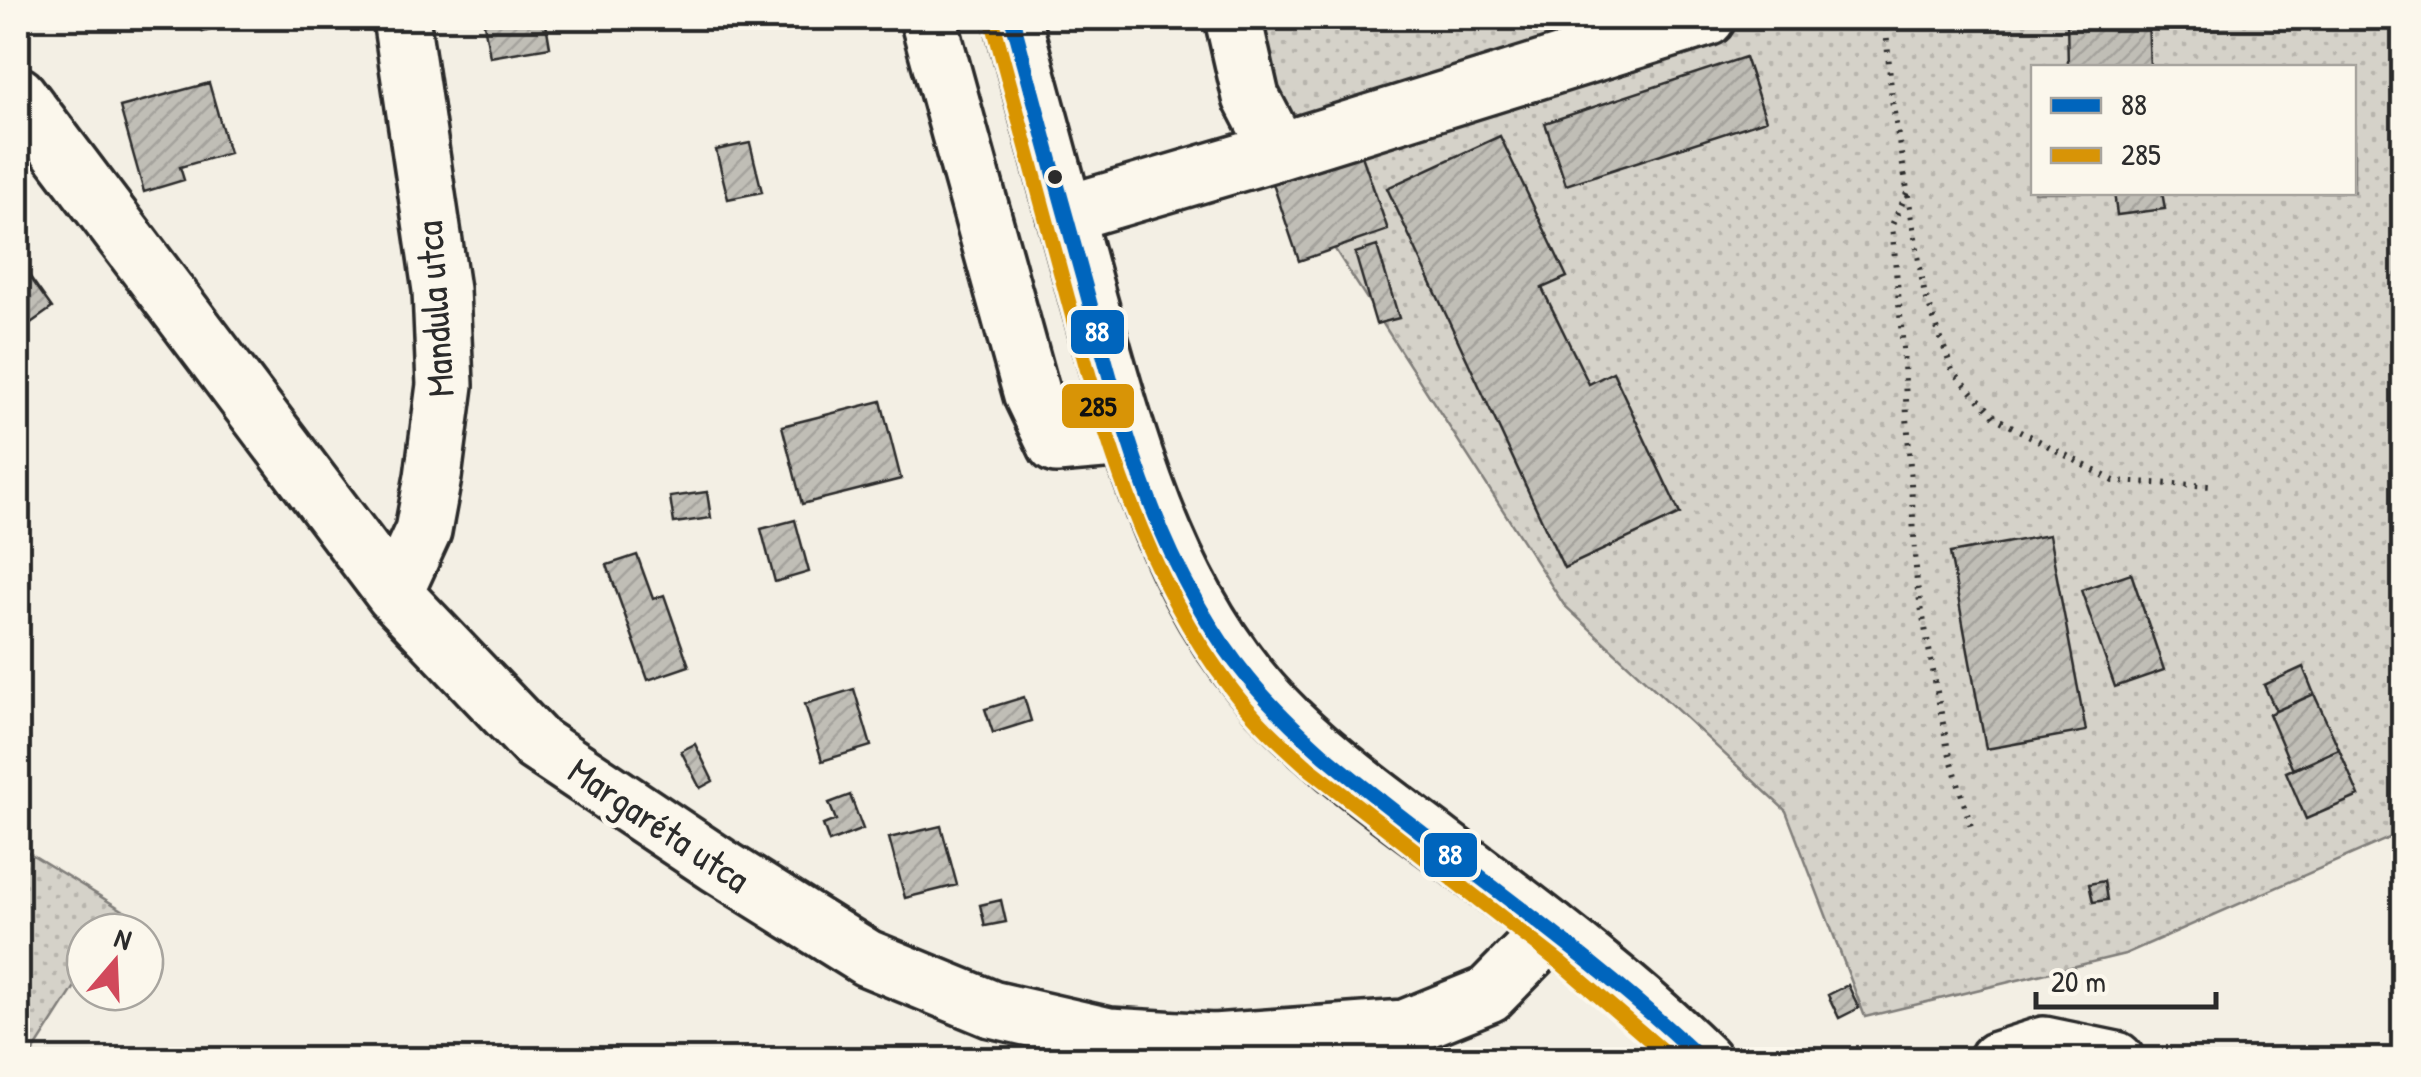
<svg xmlns="http://www.w3.org/2000/svg" width="2421" height="1077" viewBox="0 0 2421 1077" font-family="'Patrick Hand',sans-serif">
<style>
.grass{fill:url(#grass-dots);stroke:#807e7a;stroke-width:2.5;fill-rule:evenodd}
.building{fill:url(#building-hatch);stroke:#2b2b2b;stroke-width:2.5}
.lines{fill:none;stroke-linecap:round;stroke-linejoin:round}
.minor-casing{stroke:#2b2b2b;stroke-width:62}
.major-casing{stroke:#2b2b2b;stroke-width:62}
.path{stroke:#2b2b2b;stroke-width:6;stroke-dasharray:2.5 8;stroke-linecap:butt}
.minor{stroke:#fbf7ec;stroke-width:55}
.major{stroke:#fbf7ec;stroke-width:55}
.bus-1-casing{stroke:#fbf7ec;stroke-width:22}
.bus-2-casing{stroke:#fbf7ec;stroke-width:22}
.bus-1{stroke:#0065bd;stroke-width:15}
.bus-2{stroke:#d89406;stroke-width:15}
.bus-dot{fill:#2b2b2b;stroke:#fbf7ec;stroke-width:4}
.labels{text-anchor:middle;stroke-width:10;stroke-linejoin:round;paint-order:stroke}
.street-label{font-size:38px;fill:#2b2b2b;stroke:#fbf7ec}
.line-badge{stroke:#fbf7ec;stroke-width:4}
.badge-label{font-size:28px;text-anchor:middle;font-weight:bold;fill:#fff}
.pale-badge-label{font-size:28px;text-anchor:middle;font-weight:bold;fill:#111}
</style>
<defs>
<pattern id="grass-dots" width="8" height="8" patternUnits="userSpaceOnUse" patternTransform="scale(2.5)"><rect width="8" height="8" fill="#d5d2c9"/><path d="M2 2h.1M6 6h.1" fill="none" stroke="#b7b4ad" stroke-width="1.8" stroke-linecap="round"/></pattern>
<pattern id="building-hatch" width="6" height="6" patternUnits="userSpaceOnUse" patternTransform="scale(2.5)"><rect width="6" height="6" fill="#c0beb6"/><path d="M-1 1l2-2M0 6l6-6M5 7l2-2" fill="none" stroke="#a5a39d"/></pattern>
</defs>
<rect width="100%" height="100%" fill="#f3efe4"/>
<filter id="ink" filterUnits="userSpaceOnUse"><feTurbulence type="fractalNoise" baseFrequency=".01" numOctaves="2"/><feDisplacementMap in="SourceGraphic" scale="20" xChannelSelector="R" yChannelSelector="G"/><feConvolveMatrix kernelMatrix="1 2 1 2 8 2 1 2 1" color-interpolation-filters="sRGB"/></filter>
<g filter="url(#ink)">
<path class="grass" d="M1224,18H2403V832L2125,954L1865,1017L1786,811L1564,605L1273,153ZM2034,68H2354V192H2034Z
M18,846L124,911L110,932H85V971L28,1060L18,1059Z"/>
<path class="building" d="M199,18H227L229,25L203,32Z
M483,18H545L550,47L490,57Z
M2067,18H2148L2150,68H2068Z
M1745,57L1766,120L1566,185L1545,123Z
M209,83L229,153L180,167L184,180L144,192L120,107Z
M1500,136L1567,277L1542,288L1589,384L1613,372L1680,514L1564,568L1387,188Z
M750,143L762,192L728,199L716,150Z
M1359,147L1388,230L1299,261L1271,178Z
M2114,192H2162L2165,209L2117,215Z
M1377,246L1399,318L1376,324L1355,253Z
M23,267L52,308L18,332V271Z
M881,401L901,479L802,504L782,426Z
M707,492L711,518L674,523L670,497Z
M795,520L809,572L775,582L761,529Z
M2049,535L2086,731L1986,749L1950,553Z
M637,555L653,599L664,595L689,666L648,680L607,565Z
M2131,573L2164,670L2115,687L2081,590Z
M2303,667L2314,694L2276,711L2264,685Z
M854,689L871,746L822,761L805,704Z
M2314,694L2339,749L2293,770L2269,714Z
M1024,697L1031,721L993,733L985,709Z
M695,744L713,781L700,788L681,751Z
M2339,749L2359,796L2306,819L2286,772Z
M850,795L863,829L829,842L823,825L836,820L829,803Z
M941,826L957,885L905,898L889,838Z
M2104,881L2107,900L2093,902L2089,884Z
M1001,900L1006,922L985,926L980,905Z
M1848,985L1859,1008L1839,1018L1828,995Z"/>
<g class="lines">
<defs>
<path id="minor" d="M928,18L1032,395L1056,445L1127,439
M1233,18L1251,97L1279,151
M18,95L394,594L537,744L718,865L867,958L991,1009L1109,1036L1214,1042L1405,1028L1489,994L1552,930
M1065,214L1273,153L1707,18
M394,594L423,531L433,477L445,385L441,290L401,18
M1997,1060L2044,1045L2116,1060"/>
<path id="major" d="M1012,18C1037,112 1063,207 1089,302C1131,451 1172,610 1287,721C1334,767 1387,805 1439,844C1530,913 1621,980 1703,1060"/>
</defs>
<use href="#minor" class="minor-casing"/>
<use href="#major" class="major-casing"/>
<path class="path" d="M1885,18L1892,100L1924,291L1952,370L1996,418L2114,481L2213,486
M1907,193L1892,225L1903,348L1917,585L1947,745L1972,830"/>
<use href="#minor" class="minor"/>
<use href="#major" class="major"/>
<defs>
<path id="bus-1" d="M1012,18C1036,108 1061,199 1086,289C1122,423 1158,570 1249,679C1271,706 1297,731 1323,754C1448,859 1584,947 1702,1060"/>
<path id="bus-2" d="M993,23C1017,114 1042,205 1067,296C1104,432 1142,573 1230,687C1253,718 1282,744 1310,769L1562,964L1673,1060"/>
</defs>
<use href="#bus-1" class="bus-1-casing"/>
<use href="#bus-2" class="bus-2-casing"/>
<use href="#bus-1" class="bus-1"/>
<use href="#bus-2" class="bus-2"/>
</g>
</g>
<circle class="bus-dot" cx="1055" cy="177" r="9"/>
<g class="labels">
<g class="street-label">
<text transform="translate(435 309) rotate(-94)" y="13">Mandula utca</text>
<text transform="translate(659 825) rotate(34)" y="13">Margaréta utca</text>
</g>
</g>
<g class="line-badge">
<rect x="1069" y="308" width="57" height="48" rx="10" fill="#0065bd"/>
<rect x="1060" y="382" width="76" height="48" rx="10" fill="#d89406"/>
<rect x="1422" y="831" width="57" height="48" rx="10" fill="#0065bd"/>
</g>
<g class="badge-label">
<text x="1097" y="341">88</text>
<text x="1450" y="864">88</text>
</g>
<g class="pale-badge-label">
<text x="1098" y="416">285</text>
</g>
<rect width="2421" height="1077" fill="none" stroke="#fbf7ec" stroke-width="60"/>
<rect x="30" y="30" width="2361" height="1017" fill="none" stroke="#2b2b2b" stroke-width="4" filter="url(#ink)"/>
<rect x="2031" y="65" width="325" height="130" fill="#fbf7ec" stroke="#a8a59f" stroke-width="2.5"/>
<rect x="2051" y="98" width="50" height="15" fill="#0065bd" stroke="#a8a59f" stroke-width="2.5"/>
<text x="2121" y="115" font-size="30" fill="#2b2b2b">88</text>
<rect x="2051" y="148" width="50" height="15" fill="#d89406" stroke="#a8a59f" stroke-width="2.5"/>
<text x="2121" y="165" font-size="30" fill="#2b2b2b">285</text>
<g transform="translate(115 962) rotate(19)"><circle r="48" fill="#fbf7ec" stroke="#a8a59f" stroke-width="2.5"/>
<path d="M0-8L18 38L0 25L-18 38Z" fill="#d1495b"/>
<text y="-15" font-size="28" font-weight="bold" text-anchor="middle" fill="#2b2b2b">N</text>
</g>
<path d="M2036 992v15h180v-15" fill="none" stroke="#2b2b2b" stroke-width="5"/>
<text x="2051" y="992" font-size="30" fill="#2b2b2b" stroke="#fbf7ec" stroke-width="8" paint-order="stroke">20 m</text>
</svg>
